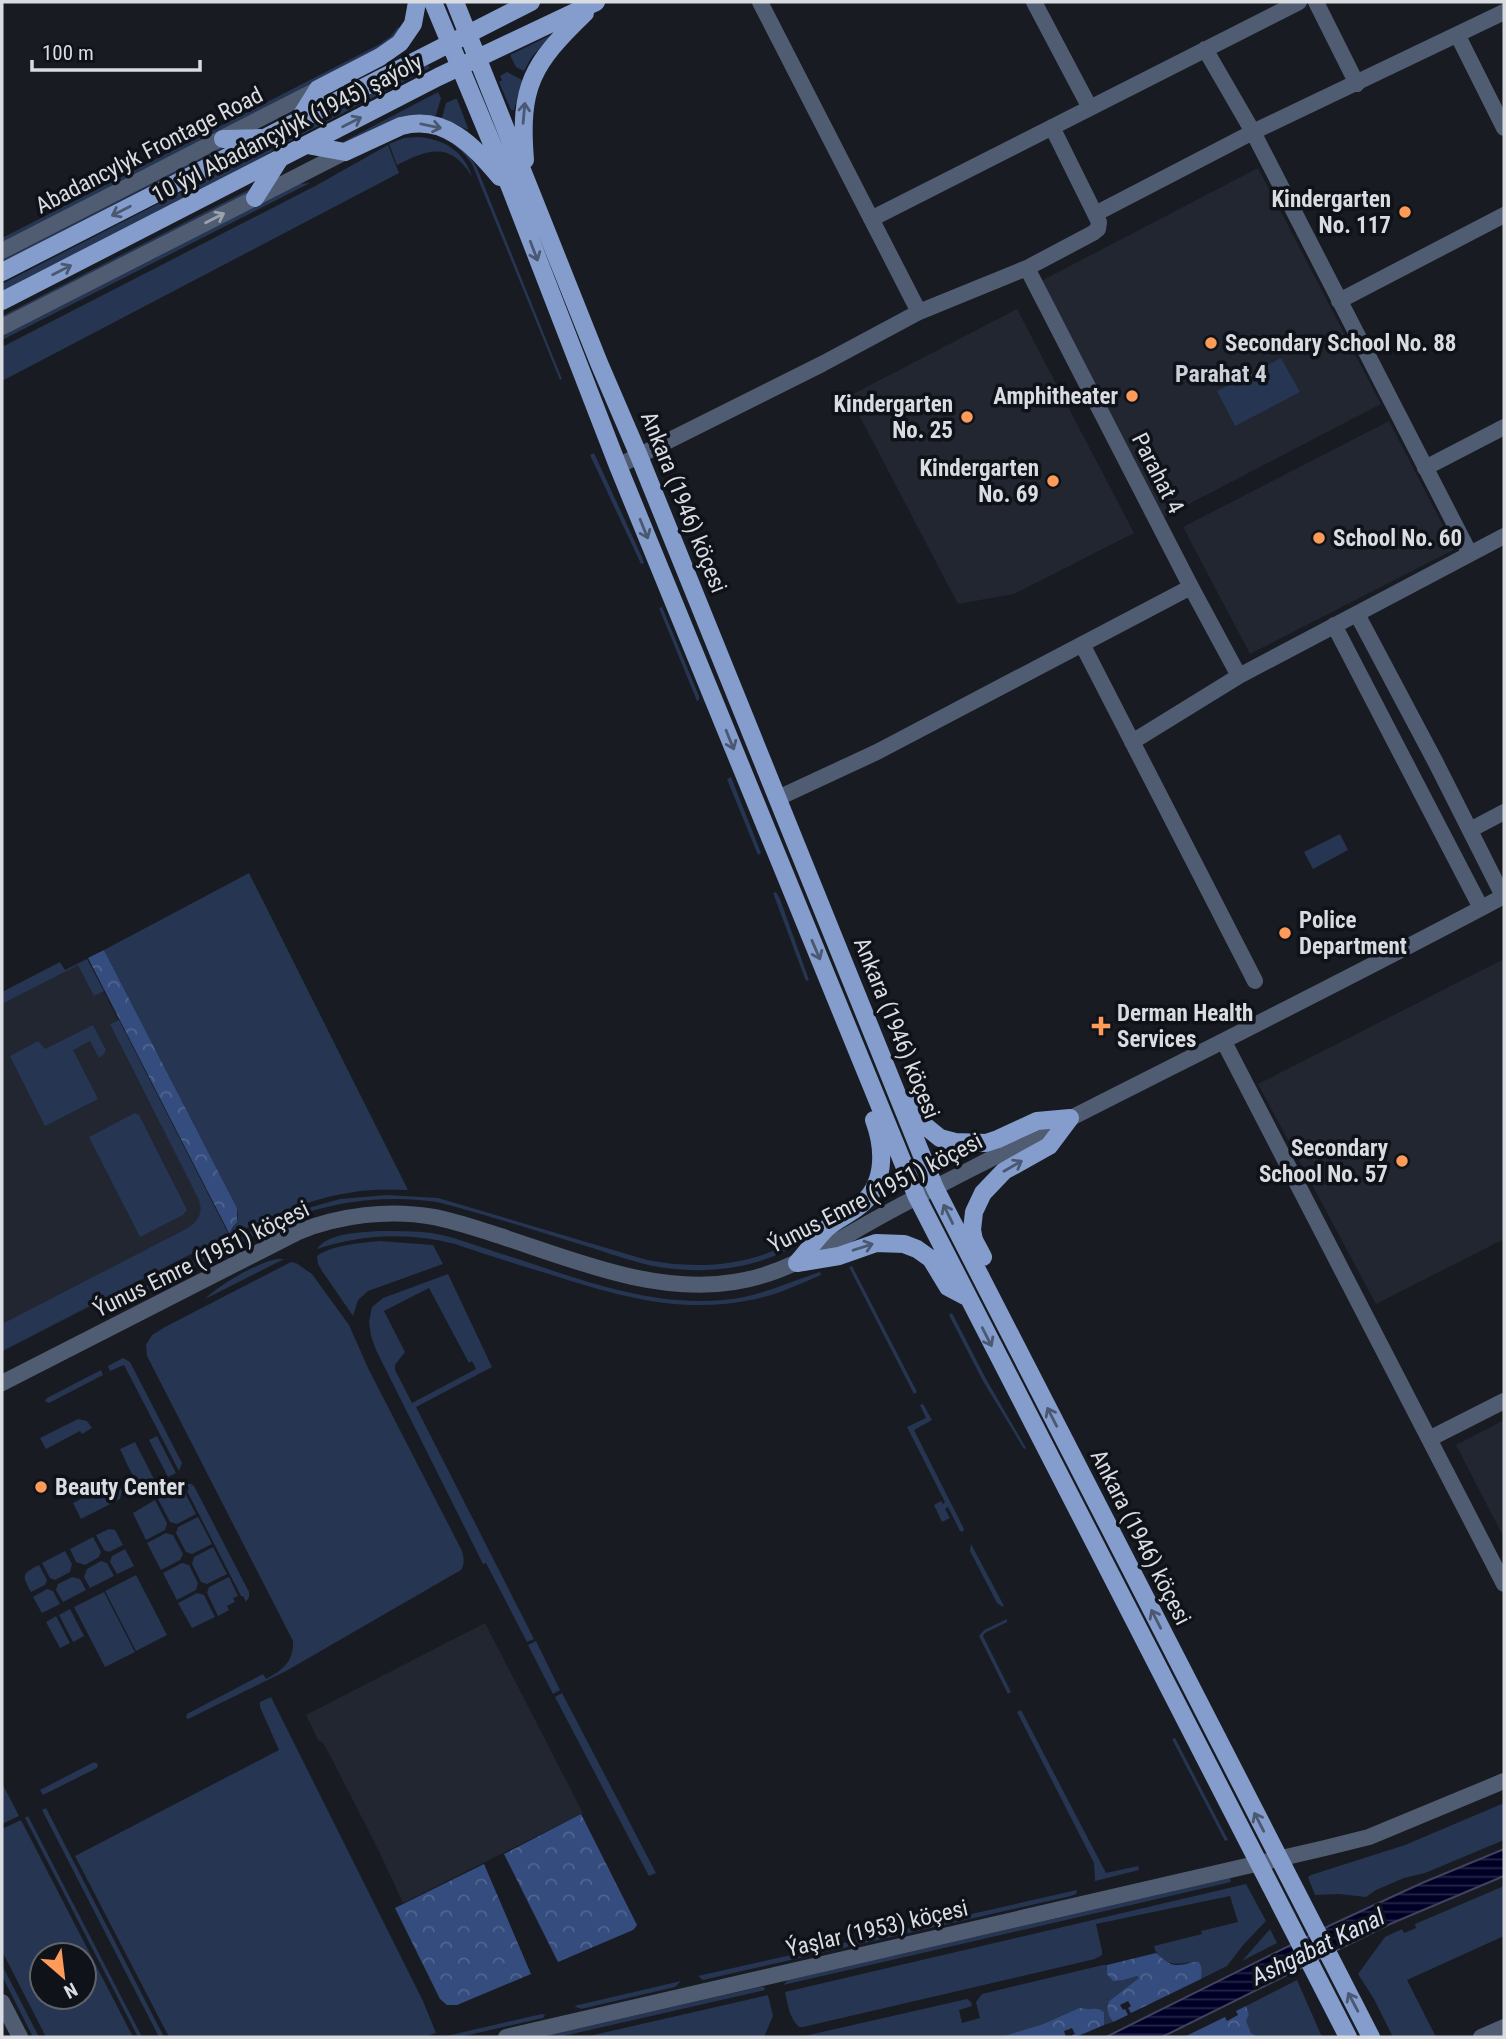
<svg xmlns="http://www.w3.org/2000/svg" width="1506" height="2039" viewBox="0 0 1506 2039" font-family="'Roboto Condensed',sans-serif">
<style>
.built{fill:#212631}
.green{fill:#263552;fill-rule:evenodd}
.forest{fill:url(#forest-crowns)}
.water{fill:url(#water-rules);stroke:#41425e;stroke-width:2}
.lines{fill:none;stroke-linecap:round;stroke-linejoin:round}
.minor{stroke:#505c72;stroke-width:16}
.major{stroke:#849dcc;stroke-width:18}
.oneway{stroke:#4a5872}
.oneway2{stroke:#9ba2ae}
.poi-dot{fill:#fe9b58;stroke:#0f1218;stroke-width:2.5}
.labels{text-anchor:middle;stroke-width:7;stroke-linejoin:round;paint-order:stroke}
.street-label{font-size:23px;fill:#d9dce0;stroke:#0f1218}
.poi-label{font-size:23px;font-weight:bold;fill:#d9dce0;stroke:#0f1218;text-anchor:end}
.neighbourhood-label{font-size:24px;font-weight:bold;fill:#ccd0d8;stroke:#0f1218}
.water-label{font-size:24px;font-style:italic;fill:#d8e0f0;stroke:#0f1218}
</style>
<defs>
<pattern id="forest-crowns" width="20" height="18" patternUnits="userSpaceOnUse" patternTransform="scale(1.75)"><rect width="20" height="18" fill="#344c7e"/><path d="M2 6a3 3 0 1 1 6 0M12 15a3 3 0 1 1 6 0" fill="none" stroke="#516590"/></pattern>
<pattern id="water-rules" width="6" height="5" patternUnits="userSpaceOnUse" patternTransform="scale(1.75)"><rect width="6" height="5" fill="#000027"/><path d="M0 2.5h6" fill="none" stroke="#252546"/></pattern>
</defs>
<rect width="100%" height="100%" fill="#181b21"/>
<path class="built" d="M1258,168L1381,404L1164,517L1041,281Z
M1017,309L1134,533L1014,594L958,604L849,396Z
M1389,421L1455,549L1250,654L1183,527Z
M87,959L229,1235L2,1352V1003Z
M1504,959V1239L1376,1304L1258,1084Z
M1504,1420V1538L1456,1445Z
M485,1623L583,1813L403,1903L378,1849L324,1744L318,1740L306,1715Z"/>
<path class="green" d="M398,27L402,29L387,45L2,243V238L380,44L391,36Z
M551,35L531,58L524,71L516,67L510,55Z
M428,65L430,68L299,136L191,197L2,293V284Z
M507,72L522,80L514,110H511L499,82L502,80L500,76Z
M438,92L441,98L436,115L434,116L413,115L403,116L345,144H339Z
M455,99H457L468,128V130L442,118L446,103Z
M439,134C455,139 469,153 477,168L562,379L560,380L472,164C463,151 453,142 438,136Z
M417,137C443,138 465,152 472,177C451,141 428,149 397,165L389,144L404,138Z
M233,143L2,262V257L223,144Z
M388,145L399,173L2,381V347L317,185Z
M310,183L2,340V334L298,184Z
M256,186L253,192L2,322V316Z
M1281,358L1300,392L1235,426L1217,391Z
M594,453L641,555L644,563L641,564L590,455Z
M662,607L699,696V700L697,701L659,608Z
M731,777L761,853L758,855L727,779Z
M1340,834L1348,850L1313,869L1304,852Z
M249,873L408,1190C390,1190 372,1189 354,1192C310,1198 270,1216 231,1236L229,1234L2,1351V1324L188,1228C199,1220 203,1213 199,1200L110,1024L119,1020L228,1233C237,1227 239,1218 237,1208L104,950Z
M776,892L780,899L809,980L806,981L773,893Z
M87,959L104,991L94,996L78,965L2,1004V992L60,962L65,970Z
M93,1025L106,1050L104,1054L99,1058L90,1041L73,1050L98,1099L45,1126L10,1056L38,1041L45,1049Z
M135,1113L139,1115L187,1210L183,1215L140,1237L89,1137Z
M387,1195L438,1198L647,1260C699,1270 754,1266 801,1237L803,1241C759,1270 699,1276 648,1265C624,1259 600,1250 576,1243C530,1229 484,1214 437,1202C389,1195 341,1200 296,1216L294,1212L340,1199Z
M267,1223L260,1233L120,1305L118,1300Z
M379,1231C397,1231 415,1231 432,1233C455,1237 477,1246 499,1253C572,1276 645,1307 723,1300C759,1297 786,1283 820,1272L821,1275C800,1284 779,1294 756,1299C683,1315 621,1297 552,1275C519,1265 487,1255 455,1244C409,1232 362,1234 317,1249C327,1233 362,1232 379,1231Z
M379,1241L433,1245L443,1264L368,1291L358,1300L353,1316L322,1271L318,1264L317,1256C332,1245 360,1243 379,1241Z
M277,1259H284L205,1299C219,1285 256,1263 277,1259Z
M291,1262L296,1263L312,1274L349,1325L368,1368L461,1549C464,1556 465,1564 461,1570L286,1671L188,1719L186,1717L187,1714L263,1674L266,1679C283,1670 294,1661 293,1641L147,1356L146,1345L152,1335L165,1327Z
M852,1266L917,1392L914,1394L849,1267Z
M448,1274L492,1367L416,1407L534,1639L527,1642L486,1563L483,1564L376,1350L371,1336L369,1322L372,1307L383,1298ZM429,1288L469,1363L472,1361L476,1369L412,1403L395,1370V1365L405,1352L384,1311Z
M952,1313L986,1379L1026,1448L1024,1449L983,1381L949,1315Z
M123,1358L130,1362L182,1463L179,1471L124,1365L110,1371L108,1366Z
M101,1370L103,1375L49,1403L45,1401L47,1398Z
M923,1404L932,1420L914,1430L964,1529L963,1532L960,1531L948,1507L945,1509L950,1518L942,1522L934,1505L941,1501L943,1504L945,1502L907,1427L926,1418L920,1405Z
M78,1419L87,1421L92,1428L82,1434L80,1431L46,1449L40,1438Z
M157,1436L176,1473L168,1477L149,1440Z
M135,1442L156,1483C153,1484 148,1487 145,1487C136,1487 124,1457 120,1449Z
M116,1481L122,1491L120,1499L81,1519L73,1503Z
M187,1484H191L194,1486L249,1592V1597L246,1602L243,1596H241L187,1491L189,1489Z
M177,1489L180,1495L185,1493L196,1514L177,1524L170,1522L158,1499Z
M155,1500L167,1523L165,1530L146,1540L133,1513Z
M198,1517L212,1544L192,1554L186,1552L176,1533L178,1527Z
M109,1529L115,1530L123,1545L109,1552L104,1550L96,1535Z
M166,1533L173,1535L183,1554L180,1560L161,1570L147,1543Z
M93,1537L101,1552L99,1557L85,1565L76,1562L70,1549Z
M971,1544L1004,1606L1003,1607L997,1603L970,1551Z
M213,1547L227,1574L207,1584L201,1582L192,1564L194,1557Z
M125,1549L134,1566L117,1574L110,1562L112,1556Z
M65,1551L72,1564L70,1572L55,1580L50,1578L42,1563Z
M101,1561L107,1563L114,1576L90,1588L84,1577L87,1569Z
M182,1563L189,1565L198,1583L196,1590L177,1600L163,1573Z
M39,1565L47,1580L45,1585L31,1592C22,1575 21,1574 39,1565Z
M136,1575L167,1635L136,1651L105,1591Z
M72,1577L80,1579L86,1590L63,1602L56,1590L58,1584Z
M229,1577L238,1596L233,1598L235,1602L227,1606L229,1610L218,1616L207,1593L209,1587Z
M47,1589L53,1591L60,1604L42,1613L33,1597Z
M104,1592L135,1652L105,1667L74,1607Z
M197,1593L204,1595L215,1617L192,1628L178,1603Z
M70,1609L84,1636L73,1642L59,1615Z
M56,1616L70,1643L60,1648L46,1622Z
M1007,1619V1622L985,1633L983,1636L1011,1692L1008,1694L979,1636L984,1630Z
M536,1641L560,1690L553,1694L528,1645Z
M562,1693L656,1873L649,1876L555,1697Z
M271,1697L423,2001L436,2033L424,2037H169L75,1856L279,1750L260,1707V1702Z
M1021,1710L1106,1873L1138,1866L1139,1870L1095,1881L1094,1863L1017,1712Z
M1175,1738L1228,1840L1225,1841L1172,1739Z
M94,1762L98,1764L97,1768L43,1795L40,1790Z
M2,1783L19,1816L2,1824Z
M1504,1803V1840L1425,1873L1404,1878L1376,1890L1366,1897L1339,1894L1315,1895L1308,1877L1311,1875L1405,1845Z
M46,1808L164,2037H159L42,1810Z
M28,1816L142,2037H138L25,1818Z
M21,1820L133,2037H46L2,1951V1829ZM84,1955V1997H42V1955Z
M1230,1878L1231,1882L783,1985L788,1980Z
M1246,1884L1266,1921L1244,1944L1227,1966L1201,1979V1973L1189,1962C1175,1966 1158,1964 1154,1946L1202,1934L1201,1931L1238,1922L1230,1896L1096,1924L1102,1951V1955L1095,1959L803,2027H799C789,2017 788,2005 785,1992Z
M1504,1886V1936L1407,1980L1436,2037H1393L1374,1999L1358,1974L1385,1937L1402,1929L1404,1933L1416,1928L1415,1924Z
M1077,1890L1076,1894L1071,1896L703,1980L698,1976Z
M1270,1929L1277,1943L1242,1961Z
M2,1965L39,2037H33L2,1976Z
M1103,1965H1107V1974L1124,1980L1137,1976L1139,1978L1109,2001C1106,2009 1109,2015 1113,2022L1104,2025V2012L1089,2008H1079L1043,2024L1000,2037H800L967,1999L971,2002L972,2006L959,2010L962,2023L980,2018L976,2002L982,1994Z
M1297,1980L1322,2037H1259L1251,2033L1245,2021L1249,2014L1246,2006Z
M681,1981L675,1987L581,2009L574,2006Z
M760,1987H764L765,1990L559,2037H540Z
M768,1995L773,2016L764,2037H585Z
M542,2014L545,2015L543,2018L460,2037H442Z"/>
<path class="forest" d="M104,950L237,1208V1222L229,1233L88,958Z
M581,1814L637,1925L633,1930L558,1962L504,1854Z
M484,1864L531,1974L457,2005H447L440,1999L395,1908Z
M1156,1953C1162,1958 1167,1964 1176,1965C1192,1966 1204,1951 1201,1979L1131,2013L1128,2008L1131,2006L1128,2001L1120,2005L1123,2010L1125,2009L1128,2015L1113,2022C1108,2015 1106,2009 1109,2001L1139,1978L1137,1976L1124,1980L1113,1981L1107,1974V1965Z
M1246,2006L1249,2014L1246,2021L1251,2033L1259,2037H1184L1225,2017L1227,2021L1238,2015L1236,2011Z
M1079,2008L1099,2009L1104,2012V2025L1076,2037H1073L1072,2035L1075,2034L1072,2028L1064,2031L1066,2037H1000L1043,2024Z"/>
<path class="water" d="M1504,1849V1876L1390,1924L1162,2037H1106L1333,1924L1422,1883Z"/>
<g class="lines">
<path class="minor" d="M760,2L919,312
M1034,2L1090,108
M1316,2L1357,84
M1458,36L1504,128
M1205,49L1253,132L1470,554
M1095,214L1253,132L1504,12
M871,219L1299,2
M2,251L318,89
M1027,268L1191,587L1239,676
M1339,301L1504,215
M2,327L345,152
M618,466L822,364L919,312L1027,268L1093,233L1098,229L1099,222L1052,127
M1425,468L1504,427
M1357,614L1435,761L1503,896
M1334,625L1481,908
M1082,644L1255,981
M1132,742L1239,676L1504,536
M778,798L877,752L1191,587
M1470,830L1504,812
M1224,1042L1504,1584
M2,1383L298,1232C340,1215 389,1209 434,1217C454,1221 472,1227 491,1233C569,1258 652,1295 734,1282C789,1274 835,1241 883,1215C912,1199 942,1184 971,1169C1148,1078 1328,990 1504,896
M1429,1439L1504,1401
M2,2002L20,2037
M506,2037L1325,1848L1369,1837L1504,1781
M1481,2037L1504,2027"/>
<path class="major" d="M433,2L510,187L618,466L917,1197L1348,2037
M455,2L599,363L639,456L935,1188L1371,2037
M298,121L318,89L380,57L400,43L413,24L417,2
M223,139L261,138
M307,145L345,152L401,126C446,114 474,147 500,177
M525,160C519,86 532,64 585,13
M255,198L279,160
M2,272L531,2
M2,301L438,77L596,2
M911,1099L924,1125L940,1138L955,1142L986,1143L998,1139L1037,1121L1070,1118
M983,1257L974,1240L972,1230L974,1212L983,1193L1004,1171L1049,1146L1070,1118
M797,1263C807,1252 816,1239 826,1229C835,1220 848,1215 858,1207C886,1186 885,1150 874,1120
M797,1263L839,1256L876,1243L904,1244L917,1249L931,1259L948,1287L965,1296"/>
</g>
<defs><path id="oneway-shaft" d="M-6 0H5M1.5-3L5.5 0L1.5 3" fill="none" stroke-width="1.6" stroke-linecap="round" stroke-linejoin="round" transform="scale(1.75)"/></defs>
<g class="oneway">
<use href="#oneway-shaft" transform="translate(524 113) rotate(-85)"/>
<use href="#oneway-shaft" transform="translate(352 122) rotate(-27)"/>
<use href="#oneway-shaft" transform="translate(431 126) rotate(12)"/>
<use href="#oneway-shaft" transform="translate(121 211) rotate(153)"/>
<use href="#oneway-shaft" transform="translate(534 251) rotate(69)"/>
<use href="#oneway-shaft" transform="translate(62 270) rotate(-27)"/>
<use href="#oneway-shaft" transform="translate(644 529) rotate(68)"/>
<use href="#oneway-shaft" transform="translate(730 740) rotate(68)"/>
<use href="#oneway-shaft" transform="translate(816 950) rotate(67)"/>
<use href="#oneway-shaft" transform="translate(1013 1166) rotate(-30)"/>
<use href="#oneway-shaft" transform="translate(948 1214) rotate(-116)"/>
<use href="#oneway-shaft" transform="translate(863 1247) rotate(-18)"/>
<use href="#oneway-shaft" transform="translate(987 1337) rotate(63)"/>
<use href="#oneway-shaft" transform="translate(1052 1417) rotate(-117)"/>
<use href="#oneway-shaft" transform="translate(1156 1619) rotate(-117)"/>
<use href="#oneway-shaft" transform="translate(1259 1822) rotate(-117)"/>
<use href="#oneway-shaft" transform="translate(1353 2002) rotate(-118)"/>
</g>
<use class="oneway2" href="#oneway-shaft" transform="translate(215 218) rotate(-27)"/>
<g class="poi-dot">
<circle cx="1405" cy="212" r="7"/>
<circle cx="1211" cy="343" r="7"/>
<circle cx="1132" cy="396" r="7"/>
<circle cx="967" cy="417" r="7"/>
<circle cx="1053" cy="481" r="7"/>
<circle cx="1319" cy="538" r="7"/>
<circle cx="1285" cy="933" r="7"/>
<path d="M1097.5 1015.5h7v7h7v7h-7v7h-7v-7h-7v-7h7z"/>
<circle cx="1402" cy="1161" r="7"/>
<circle cx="41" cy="1487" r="7"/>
</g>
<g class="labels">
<g class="street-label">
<text transform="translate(287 128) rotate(-27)" y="8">10 ýyl Abadançylyk (1945) şaýoly</text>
<text transform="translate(149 150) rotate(-27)" y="8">Abadancylyk Frontage Road</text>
<text transform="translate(1158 473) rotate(63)" y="8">Parahat 4</text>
<text transform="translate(684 502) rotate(68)" y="8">Ankara (1946) köçesi</text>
<text transform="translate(897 1028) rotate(68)" y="8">Ankara (1946) köçesi</text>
<text transform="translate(875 1193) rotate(-27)" y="8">Ýunus Emre (1951) köçesi</text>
<text transform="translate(201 1259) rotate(-26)" y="8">Ýunus Emre (1951) köçesi</text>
<text transform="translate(1141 1537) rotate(63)" y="8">Ankara (1946) köçesi</text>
<text transform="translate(877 1928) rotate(-13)" y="8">Ýaşlar (1953) köçesi</text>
</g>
<g class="poi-label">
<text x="1391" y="207">Kindergarten<tspan x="1391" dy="26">No. 117</tspan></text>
<text x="1225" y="351" text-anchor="start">Secondary School No. 88</text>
<text x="1118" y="404">Amphitheater</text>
<text x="953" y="412">Kindergarten<tspan x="953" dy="26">No. 25</tspan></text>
<text x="1039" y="476">Kindergarten<tspan x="1039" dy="26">No. 69</tspan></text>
<text x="1333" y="546" text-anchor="start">School No. 60</text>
<text x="1299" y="928" text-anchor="start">Police<tspan x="1299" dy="26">Department</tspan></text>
<text x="1117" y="1021" text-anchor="start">Derman Health<tspan x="1117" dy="26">Services</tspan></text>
<text x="1388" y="1156">Secondary<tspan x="1388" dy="26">School No. 57</tspan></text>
<text x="55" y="1495" text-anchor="start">Beauty Center</text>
</g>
<g class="neighbourhood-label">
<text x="1221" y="382">Parahat 4</text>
</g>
<g class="water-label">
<text transform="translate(1318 1947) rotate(-26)" y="8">Ashgabat Kanal</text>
</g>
</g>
<rect width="1506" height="2039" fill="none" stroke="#d9dce0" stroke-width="7"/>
<g transform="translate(63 1976) rotate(152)"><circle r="33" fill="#0f1218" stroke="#606368" stroke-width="2"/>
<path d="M0-5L12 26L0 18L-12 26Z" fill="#fe9b58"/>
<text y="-10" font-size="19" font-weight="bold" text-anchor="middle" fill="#d9dce0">N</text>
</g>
<path d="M32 60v10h168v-10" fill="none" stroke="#d9dce0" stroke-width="3.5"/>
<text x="42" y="60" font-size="21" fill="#d9dce0" stroke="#0f1218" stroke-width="5" paint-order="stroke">100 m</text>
</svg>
